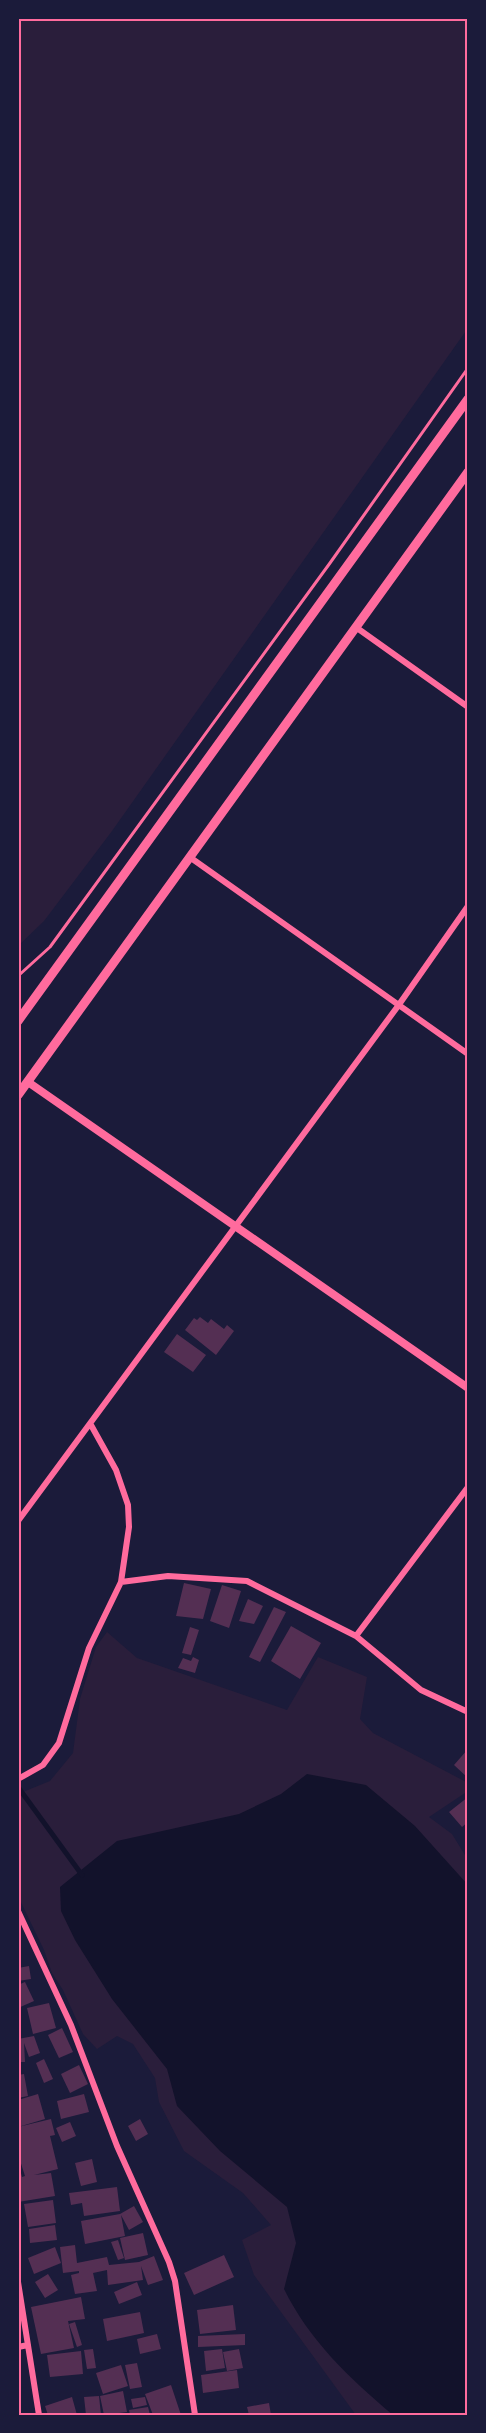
<svg xmlns="http://www.w3.org/2000/svg" width="486" height="2433" viewBox="0 0 486 2433" font-family="'Libre Baskerville',serif">
<style>
.green{fill:#2a1e3b}
.water{fill:#12122b}
.lines{fill:none;stroke-linecap:round;stroke-linejoin:round}
.stream{stroke:#12122b;stroke-width:5}
.building{fill:#542f53}
.path{stroke:#ff6b9d;stroke-width:3}
.minor{stroke:#ff6b9d;stroke-width:6}
.tertiary{stroke:#ff6b9d;stroke-width:8}
.secondary{stroke:#ff6b9d;stroke-width:9}
.neatline{fill:none;stroke:#ff6b9d;stroke-width:2}
</style>
<rect width="100%" height="100%" fill="#1b1b3a"/>
<path class="green" d="M18,18H468V328L112,831L44,921L18,946Z
M107,1632L137,1658L287,1710L318,1657L367,1677L360,1719L373,1733L468,1783V1791L429,1817L452,1834L468,1860V2415H356L254,2275L242,2240L271,2225L243,2193L184,2151L159,2102L155,2078L133,2044L117,2036L97,2049L83,2034L63,1990L52,1973L44,1950L18,1896V1794L50,1781L73,1753L80,1699L96,1647Z"/>
<path class="water" d="M307,1774L366,1785L415,1826L468,1885V2415H393C350,2379 309,2340 284,2289L296,2243L287,2207L220,2151L177,2106L167,2069L112,1999L75,1940L61,1911L60,1887L117,1841L239,1814L281,1794Z"/>
<g class="lines">
<path class="stream" d="M18,1787L82,1875"/>
</g>
<path class="building" d="M200,1317L208,1323L211,1319L224,1329L227,1325L234,1331L216,1355L185,1330L194,1318L197,1320Z
M177,1334L206,1355L193,1372L164,1352Z
M184,1583L211,1589L203,1619L176,1616Z
M222,1585L241,1591L229,1628L210,1621Z
M248,1599L263,1606L254,1624L239,1621Z
M274,1607L286,1612L260,1662L249,1657Z
M291,1626L321,1643L300,1679L271,1661Z
M190,1627L199,1630L191,1655L182,1653Z
M193,1657L199,1660L195,1673L178,1668L183,1658L191,1661Z
M468,1749V1778L454,1765Z
M468,1797V1822L462,1827L449,1812Z
M29,1966L31,1979L18,1981V1968Z
M25,1982L34,2001L18,2008V1985Z
M49,2003L56,2028L33,2034L27,2008Z
M62,2028L73,2052L59,2058L48,2035Z
M34,2036L40,2053L29,2057L24,2043L25,2062H18V2039Z
M44,2059L53,2079L44,2083L36,2063Z
M79,2065L88,2084L70,2093L61,2074Z
M24,2074L28,2096L18,2098V2075Z
M38,2094L45,2119L18,2127V2100Z
M84,2094L89,2112L61,2119L57,2101Z
M51,2119L55,2135L50,2136L58,2169L34,2175L51,2173L55,2196L18,2202V2162L22,2177L25,2176L18,2154V2127Z
M140,2119L148,2134L136,2141L128,2126Z
M70,2122L76,2136L62,2142L56,2128Z
M92,2159L97,2182L81,2186L75,2163Z
M117,2187L120,2211L84,2216L82,2203L71,2205L69,2193Z
M53,2200L56,2223L28,2227L24,2204Z
M134,2206L143,2222L129,2230L121,2215L125,2236L85,2244L81,2221L120,2214Z
M55,2225L57,2240L30,2243L29,2229Z
M143,2233L148,2255L125,2260L120,2238Z
M118,2240L124,2258L118,2260L111,2242Z
M75,2245L77,2263L107,2257L109,2265L139,2262L154,2256L163,2280L148,2285L141,2266L143,2280L108,2285L107,2270L93,2273L97,2291L75,2294L71,2275L79,2273V2271L63,2273L60,2247Z
M55,2247L61,2263L34,2274L28,2258Z
M224,2255L234,2277L194,2295L184,2273Z
M48,2274L58,2290L45,2298L35,2282Z
M137,2282L142,2295L119,2304L114,2292Z
M81,2297L85,2319L68,2321L74,2348L41,2354L31,2307Z
M233,2305L236,2330L200,2334L197,2310Z
M140,2312L144,2333L107,2341L103,2319Z
M75,2322L82,2345L77,2347L69,2324Z
M157,2334L161,2349L140,2354L137,2339Z
M245,2334V2345L198,2347V2336Z
M93,2349L96,2368L87,2369L84,2350Z
M222,2349L225,2368L206,2371L204,2351Z
M239,2349L243,2368L227,2371L223,2352Z
M81,2351L83,2374L50,2377L47,2355Z
M137,2363L142,2387L130,2389L125,2365Z
M121,2365L128,2386L103,2394L96,2373Z
M237,2370L239,2388L203,2393L201,2375Z
M171,2385L181,2415H153L145,2394Z
M123,2391L127,2412L104,2415L100,2396Z
M99,2396L101,2415H86L84,2397Z
M72,2397L77,2415H48L45,2406Z
M145,2397L147,2405L133,2408L131,2399Z
M269,2403L271,2415H249L247,2407Z
M148,2407L150,2415H130L129,2410Z"/>
<g class="lines">
<path class="path" d="M18,976L50,947L330,563L468,368"/>
<path class="minor" d="M357,628L468,707
M191,858L468,1054
M18,1521L398,1006L468,906
M121,1582L168,1576L247,1581L356,1636L421,1690L468,1712
M356,1636L468,1487
M18,1779L43,1765L59,1743L89,1648L121,1582L129,1527L128,1505L116,1470L91,1425
M18,1911L71,2025L117,2146L169,2262L175,2281L195,2415
M18,2282L39,2415
M18,2347L28,2345"/>
<path class="tertiary" d="M28,1082L468,1388"/>
<path class="secondary" d="M18,1021L468,399
M18,1095L468,472"/>
</g>
<rect width="486" height="2433" fill="none" stroke="#1b1b3a" stroke-width="39"/>
<rect x="20" y="20" width="446" height="2394" class="neatline"/>
</svg>
